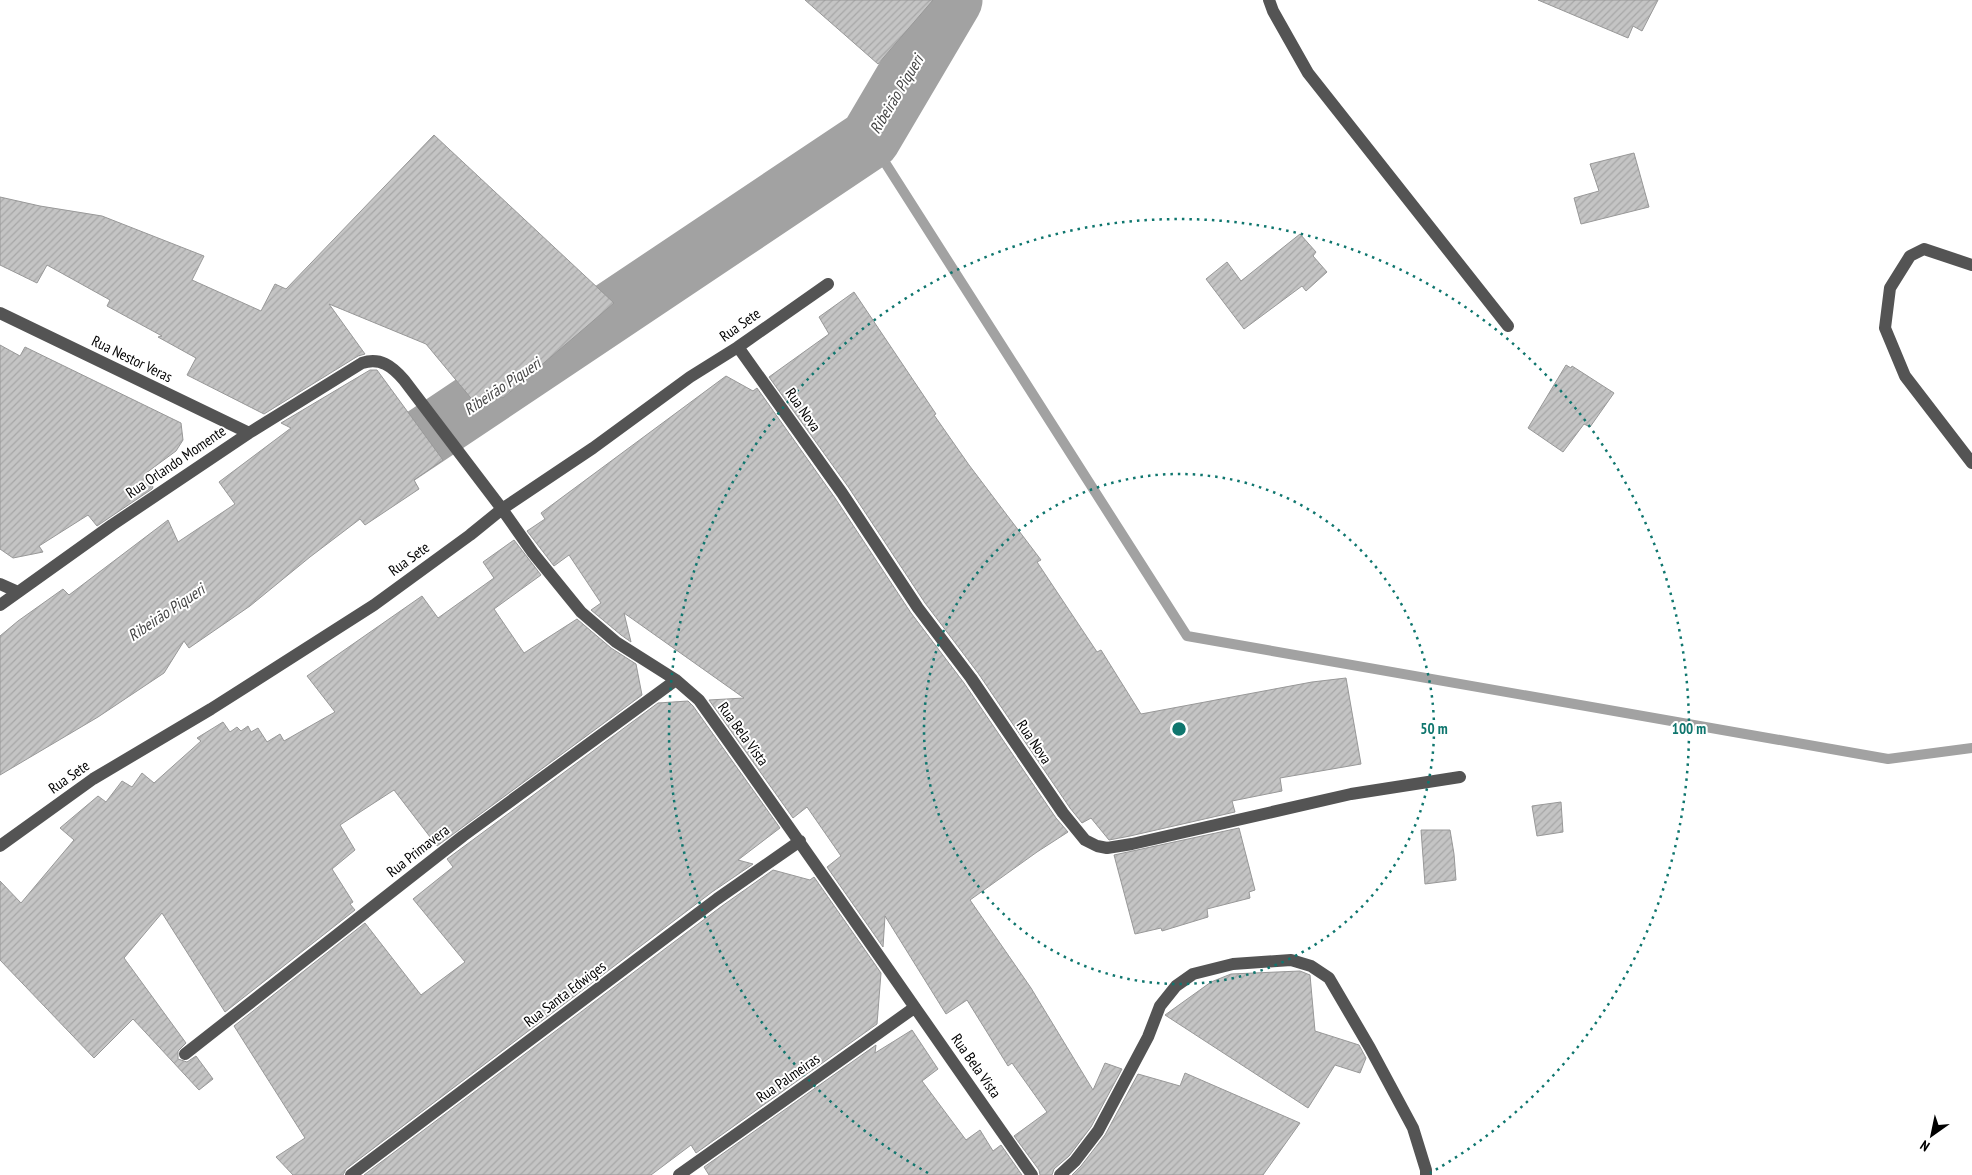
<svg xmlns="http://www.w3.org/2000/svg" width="1972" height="1175" viewBox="0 0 1972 1175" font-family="'PT Sans Narrow',sans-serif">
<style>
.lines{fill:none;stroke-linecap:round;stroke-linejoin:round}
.stream{stroke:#a2a2a2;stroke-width:10}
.river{stroke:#a2a2a2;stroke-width:61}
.building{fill:url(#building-hatch);stroke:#989898}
.minor{stroke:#545454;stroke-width:12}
.ring{fill:none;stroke:#0f766e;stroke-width:2.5;stroke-dasharray:2.5 5}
.labels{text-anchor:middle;stroke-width:4;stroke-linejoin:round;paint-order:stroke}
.street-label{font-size:15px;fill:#000;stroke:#fff}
.water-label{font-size:16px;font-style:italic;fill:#434343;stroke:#fff}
.centre{fill:#0f766e;stroke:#fff;stroke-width:2.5}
.ring-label{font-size:15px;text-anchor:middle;font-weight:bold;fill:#0f766e;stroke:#fff;stroke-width:4;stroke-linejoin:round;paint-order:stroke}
</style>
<defs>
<pattern id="building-hatch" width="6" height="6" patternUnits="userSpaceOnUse" patternTransform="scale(1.25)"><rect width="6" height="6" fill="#c4c4c4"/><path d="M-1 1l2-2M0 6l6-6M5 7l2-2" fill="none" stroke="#a7a7a7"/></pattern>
</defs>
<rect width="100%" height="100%" fill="#fff"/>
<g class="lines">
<path class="stream" d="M870,139L1187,636L1888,759L1972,748"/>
<path class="river" d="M356,483L870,139L952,0"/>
</g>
<path class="building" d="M805,0H933L878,64Z
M1538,0H1658L1642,31L1633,26L1628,38Z
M434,135L614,303L503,398L498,395L480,409L426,344L329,304L365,354L358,356L264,414L187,375L196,358L158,337L162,336L107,306L110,300L47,265L37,283L0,265V197L40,206L102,216L204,256L192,280L261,311L275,284L286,289Z
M1634,153L1649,207L1581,224L1574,198L1599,191L1590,164Z
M1300,234L1316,252L1313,256L1327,272L1306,291L1302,286L1244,329L1206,279L1227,262L1241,281Z
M854,292L936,414L934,415L969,465L1041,560L1037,562L1097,652L1101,650L1141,714L1312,682L1346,678L1361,764L1280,778L1282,791L1232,801L1235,812L1130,836L1109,840L1091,818L1082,823L1070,808L978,673L925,603L849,488L769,377L829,334L819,317Z
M0,345L20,356L25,347L181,423L183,440L176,451L146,473L153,487L152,489L97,526L88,515L39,546L43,552L13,558L0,549Z
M1566,365L1571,368L1572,366L1614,393L1590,427L1584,424L1563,452L1528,428Z
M370,370H377L443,460L414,480L419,489L365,525L360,519L310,557L250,606L189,648L184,641L164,673L98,717L0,775V636L18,621L63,589L69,595L168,520L178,542L235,504L219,482L291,428L281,423Z
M726,376L753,391L757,388L835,498L911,613L964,683L1056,818L1068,832L1037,852L970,900L1031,988L1093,1090L1105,1063L1122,1069L1091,1127L1069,1156L1054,1169L1052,1175H1040L1039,1170L1014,1136L1047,1112L1012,1063L1008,1066L967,1000L946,1014L885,916L883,947L827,867L841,856L807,807L793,818L709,700L744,698L624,613L631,642L621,635L591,610L601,603L569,555L554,566L527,531L545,519L541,513Z
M514,540L541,575L494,609L524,653L577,619L611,648L636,664L642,695L437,846L394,790L340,825L355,850L332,869L353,902L350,904L355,910L225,1012L162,913L124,958L186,1043L178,1051V1059L187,1062L196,1056L213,1079L199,1090L133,1019L94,1058L0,960V881L21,903L74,840L60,828L98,796L106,802L122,781L132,787L142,773L154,783L201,741L197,738L223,722L230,732L237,727L241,731L248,726L251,732L258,728L267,742L280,734L284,741L335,712L307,676L422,596L438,618L494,578L483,562Z
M688,701L693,706L780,828L738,860L753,864L712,892L346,1169L343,1175H293L276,1157L305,1138L234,1026L365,923L421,995L465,962L413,899L453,867L447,859L658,703Z
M1561,802L1563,832L1537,836L1532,806Z
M1239,828L1255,890L1249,892L1250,898L1207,909L1208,917L1162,931L1161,928L1135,934L1114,855Z
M1421,830H1450L1454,854L1456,880L1425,884Z
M773,870L810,880L814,877L881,973L877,1024L696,1153L691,1145L651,1175H364L722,906Z
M1300,971L1310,975L1315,1031L1359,1045L1366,1058L1360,1073L1335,1065L1308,1108L1165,1015L1211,982L1231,974Z
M912,1030L938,1069L922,1081L966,1140L980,1130L993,1151L1001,1145L1022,1175H709L704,1167L876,1045L875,1053Z
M1185,1073L1300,1123L1263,1175H1072L1081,1166L1105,1135L1138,1074L1180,1086Z"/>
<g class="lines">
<path class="minor" d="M1269,0L1273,11L1308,73L1508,326
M1972,265L1924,249L1910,256L1890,288L1885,328L1905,376L1972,463
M0,313L249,433
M738,347L842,493L918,608L971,678L1063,813L1085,840L1097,846L1107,848L1132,844L1351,794L1460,777
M0,584L18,592
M0,605L112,525L249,433L362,363C380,357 392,366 404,380L502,509L533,553L581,612L616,642L676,680L699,700C812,858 921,1017 1032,1175
M0,846L93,779L211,709L374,605L470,535L502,509L593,448L690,377L738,347L828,284
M185,1054L463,836L676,680
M351,1175L717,899L800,841
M679,1175L914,1008
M1060,1175L1075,1161L1098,1131L1148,1037L1160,1006L1176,986L1193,974L1233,964L1291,960L1311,966L1329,978L1370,1048L1413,1128L1426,1170V1175"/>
</g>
<g class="ring">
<circle cx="1179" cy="729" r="255"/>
<path d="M928 1173A510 510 0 1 1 1430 1173"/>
</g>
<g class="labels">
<g class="street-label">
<text transform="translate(740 325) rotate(-35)" y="5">Rua Sete</text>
<text transform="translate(132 359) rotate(26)" y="5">Rua Nestor Veras</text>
<text transform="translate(803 410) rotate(55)" y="5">Rua Nova</text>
<text transform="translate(176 462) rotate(-34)" y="5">Rua Orlando Momente</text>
<text transform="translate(409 559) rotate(-36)" y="5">Rua Sete</text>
<text transform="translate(743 734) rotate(54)" y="5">Rua Bela Vista</text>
<text transform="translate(1034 742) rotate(56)" y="5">Rua Nova</text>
<text transform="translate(69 777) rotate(-35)" y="5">Rua Sete</text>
<text transform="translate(418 851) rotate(-38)" y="5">Rua Primavera</text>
<text transform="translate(565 994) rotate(-37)" y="5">Rua Santa Edwiges</text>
<text transform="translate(976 1066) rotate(55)" y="5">Rua Bela Vista</text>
<text transform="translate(788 1078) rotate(-35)" y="5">Rua Palmeiras</text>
</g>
<g class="water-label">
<text transform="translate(896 94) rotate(-59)" y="6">Ribeirão Piqueri</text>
<text transform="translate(502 386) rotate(-34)" y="6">Ribeirão Piqueri</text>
<text transform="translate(166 612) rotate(-34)" y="6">Ribeirão Piqueri</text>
</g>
</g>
<circle cx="1179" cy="729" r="8" class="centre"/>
<g class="ring-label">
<text x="1434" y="734">50 m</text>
<text x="1689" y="734">100 m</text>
</g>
<g transform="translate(1932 1135) rotate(213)" stroke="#ffffff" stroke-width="4" paint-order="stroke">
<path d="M0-4L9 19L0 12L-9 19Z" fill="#000000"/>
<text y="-8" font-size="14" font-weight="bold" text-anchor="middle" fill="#000000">N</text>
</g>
</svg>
